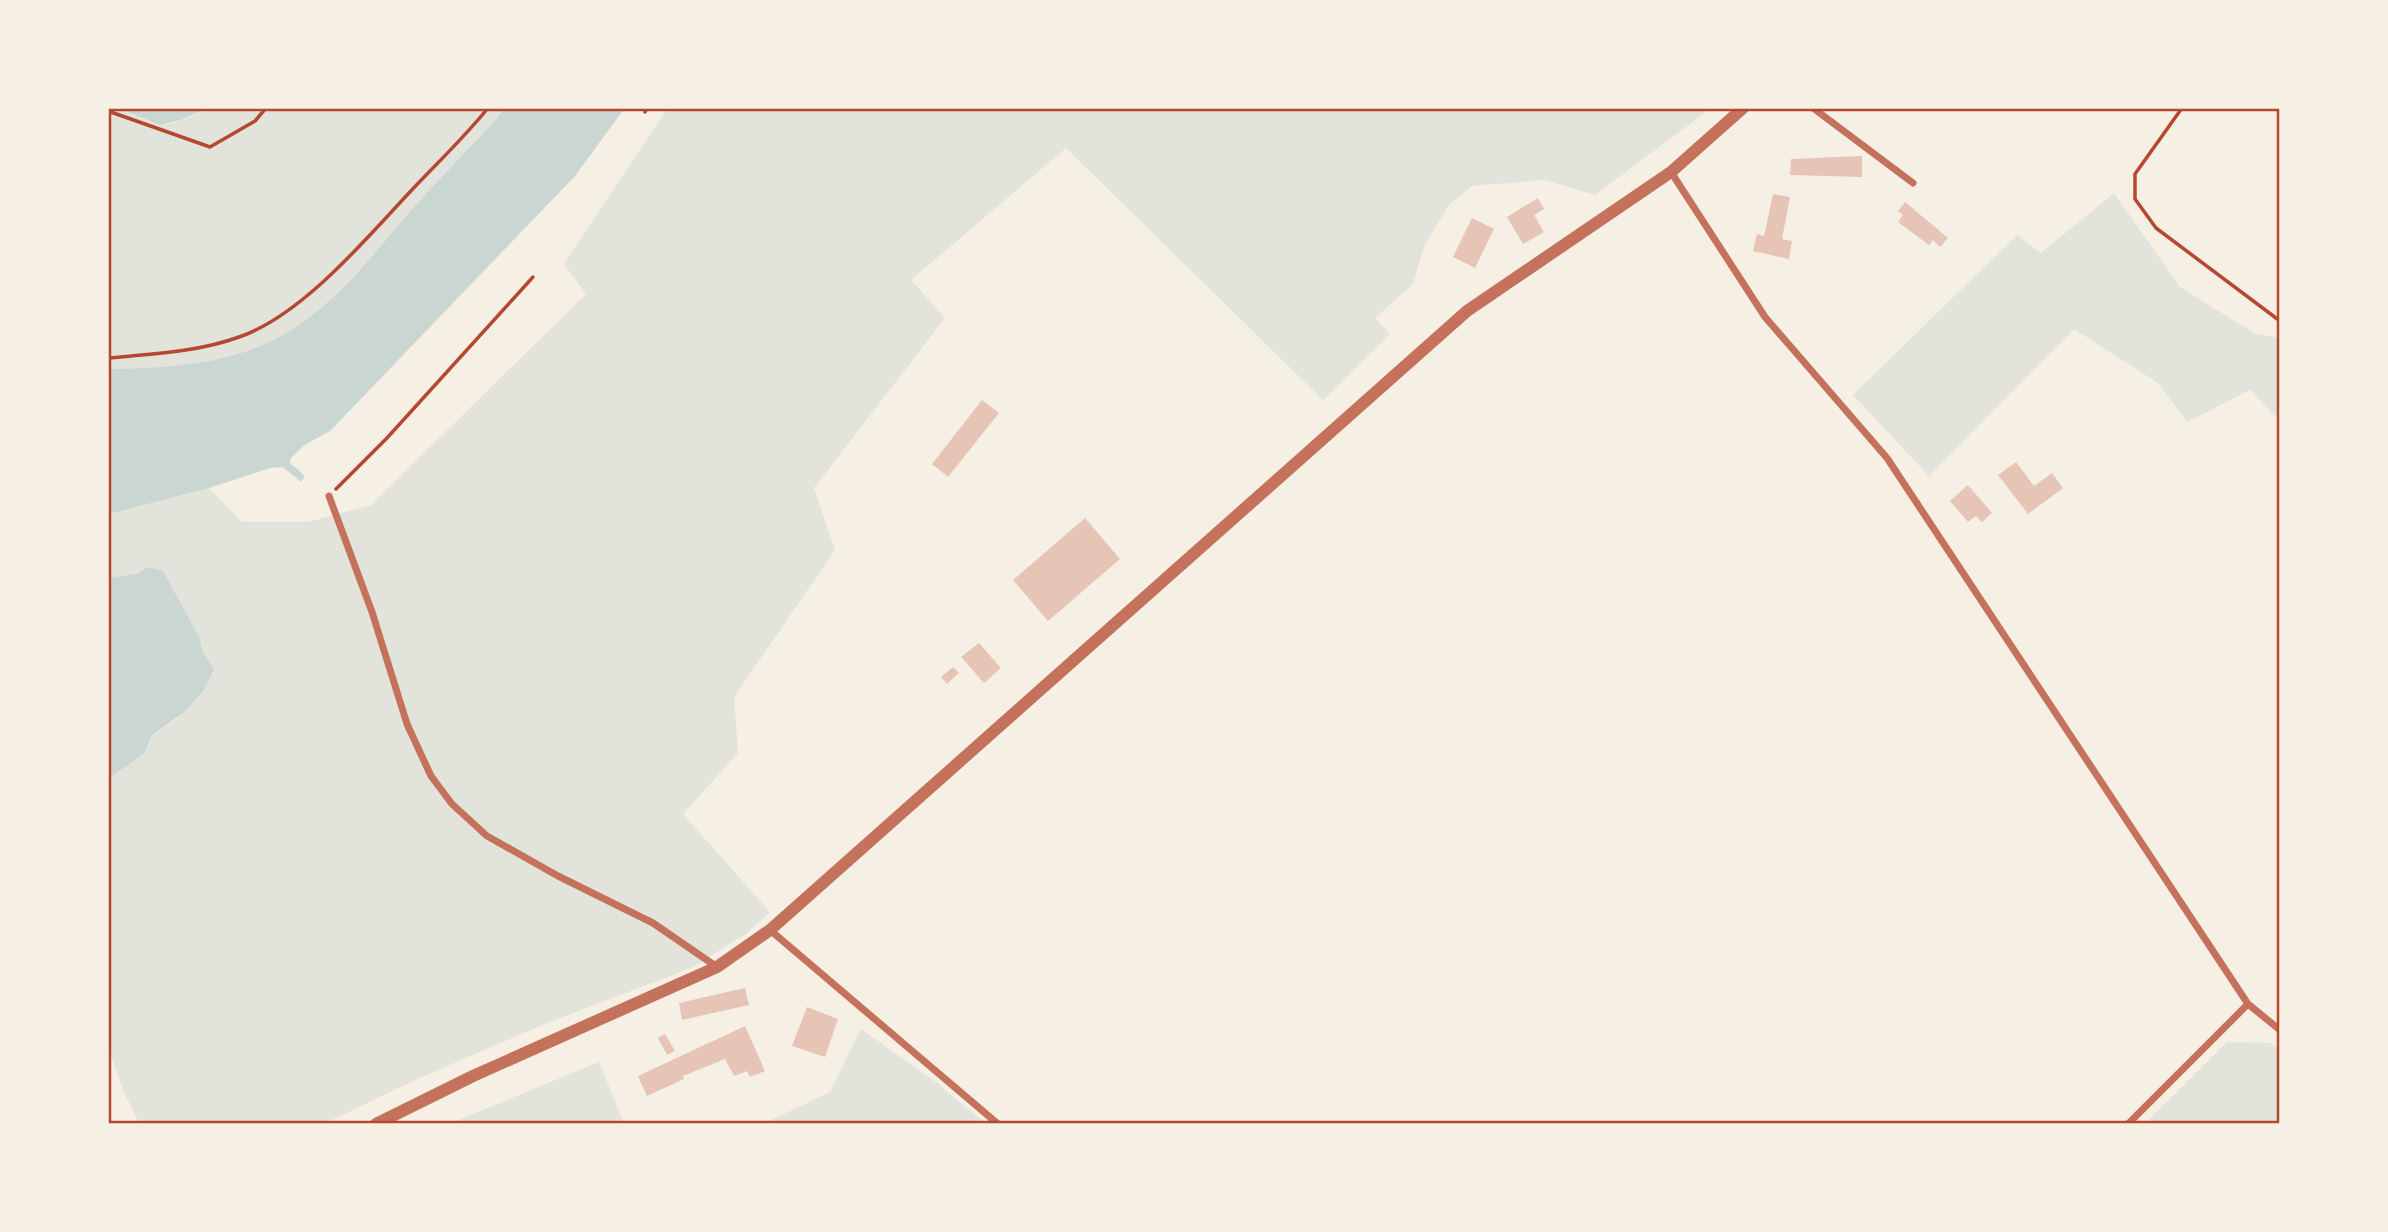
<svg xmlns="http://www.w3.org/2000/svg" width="2388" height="1232" viewBox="0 0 2388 1232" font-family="Raleway,sans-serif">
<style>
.green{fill:#e2e4dc}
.water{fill:#c9d6d2}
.building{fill:#e6c5b7}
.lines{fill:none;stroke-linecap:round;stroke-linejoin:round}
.path{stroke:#b5482f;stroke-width:3.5}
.minor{stroke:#c5725c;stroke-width:7}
.tertiary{stroke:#c5725c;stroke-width:12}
.neatline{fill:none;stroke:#b5482f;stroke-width:2.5}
</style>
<rect width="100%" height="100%" fill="#f6efe4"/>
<path class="green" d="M108,109C127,108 140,120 157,124C171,127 194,116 206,109H503L496,120C472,145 447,171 423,197C372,253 329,320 255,348C209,366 157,368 109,369Z
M667,109H1710L1595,195L1545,180L1472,186L1449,205L1424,246L1413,284L1375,318L1390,334L1323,400L1066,148L911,280L945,318L814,488L835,550L734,697L738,753L683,814L770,912L746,934L691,968L552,1021L415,1080L326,1123H139L123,1090L111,1055H109L108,778L145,753L151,736L177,719L214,669L202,650L200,639L148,567L138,574L109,578V514L209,488L242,522H308L371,505L586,294L564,264Z
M2114,193L2180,287L2254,333L2279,338V420L2250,390L2187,422L2158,383L2074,329L1929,476L1853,395L2017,235L2041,253Z
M861,1029L937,1083L985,1123H765L830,1092Z
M2227,1042L2271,1043L2279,1049V1123H2145Z
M599,1062L624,1123H451Z"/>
<path class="water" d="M120,109L206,108V109L181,120L160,125Z
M503,109H624L575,176L330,431L303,446L291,458L290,463L305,476L301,482L283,467L270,468L209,488L109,514V369C157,368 209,366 255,348C329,320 372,253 423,197C447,171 472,145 496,120Z
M148,567L163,571L200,639L202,650L214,669L203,691L183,713L151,736L145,753L109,778V578L137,574Z"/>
<path class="building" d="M1862,156V177L1790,175L1791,159Z
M1773,194L1790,197L1782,239L1792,241L1789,259L1753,251L1757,234L1764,236Z
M1538,198L1544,209L1534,215L1544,232L1523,244L1507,217Z
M1905,202L1948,238L1940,247L1933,240L1929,245L1898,222L1903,215L1898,211Z
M1472,218L1494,229L1475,268L1453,257Z
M982,400L999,413L948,477L932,464Z
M2016,462L2034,486L2052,473L2063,488L2028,514L1998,475Z
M1968,485L1992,513L1982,522L1976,516L1968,522L1950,501Z
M1085,518L1120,559L1048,621L1013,580Z
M979,643L1001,668L984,683L961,657Z
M953,667L959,673L947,684L941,677Z
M745,988L749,1005L682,1020L679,1003Z
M807,1007L838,1019L825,1057L792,1046Z
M745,1026L765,1071L750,1077L747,1071L734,1076L725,1059L683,1076L684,1079L647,1096L638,1076Z
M665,1034L675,1051L667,1055L658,1038Z"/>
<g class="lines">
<path class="path" d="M2182,108L2135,174V199L2156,228L2280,321
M108,111L210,147L255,121L266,108
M645,112L647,108
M108,358C152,354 198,352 239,337C301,316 364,241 408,194C435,165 463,139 488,108
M336,489L387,438L533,277"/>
<path class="minor" d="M1813,108L1913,183
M1671,172L1765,317L1887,458L2248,1004L2280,1030
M329,496L372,612L407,724L431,776L452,804L487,836L558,876L653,923L717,967
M770,930L998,1124
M2128,1124L2248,1004"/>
<path class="tertiary" d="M376,1124L473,1076L717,967L770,930L1467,311L1671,172L1743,108"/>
</g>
<rect width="2388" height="1232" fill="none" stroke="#f6efe4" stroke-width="220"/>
<rect x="110" y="110" width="2168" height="1012" class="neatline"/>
</svg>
